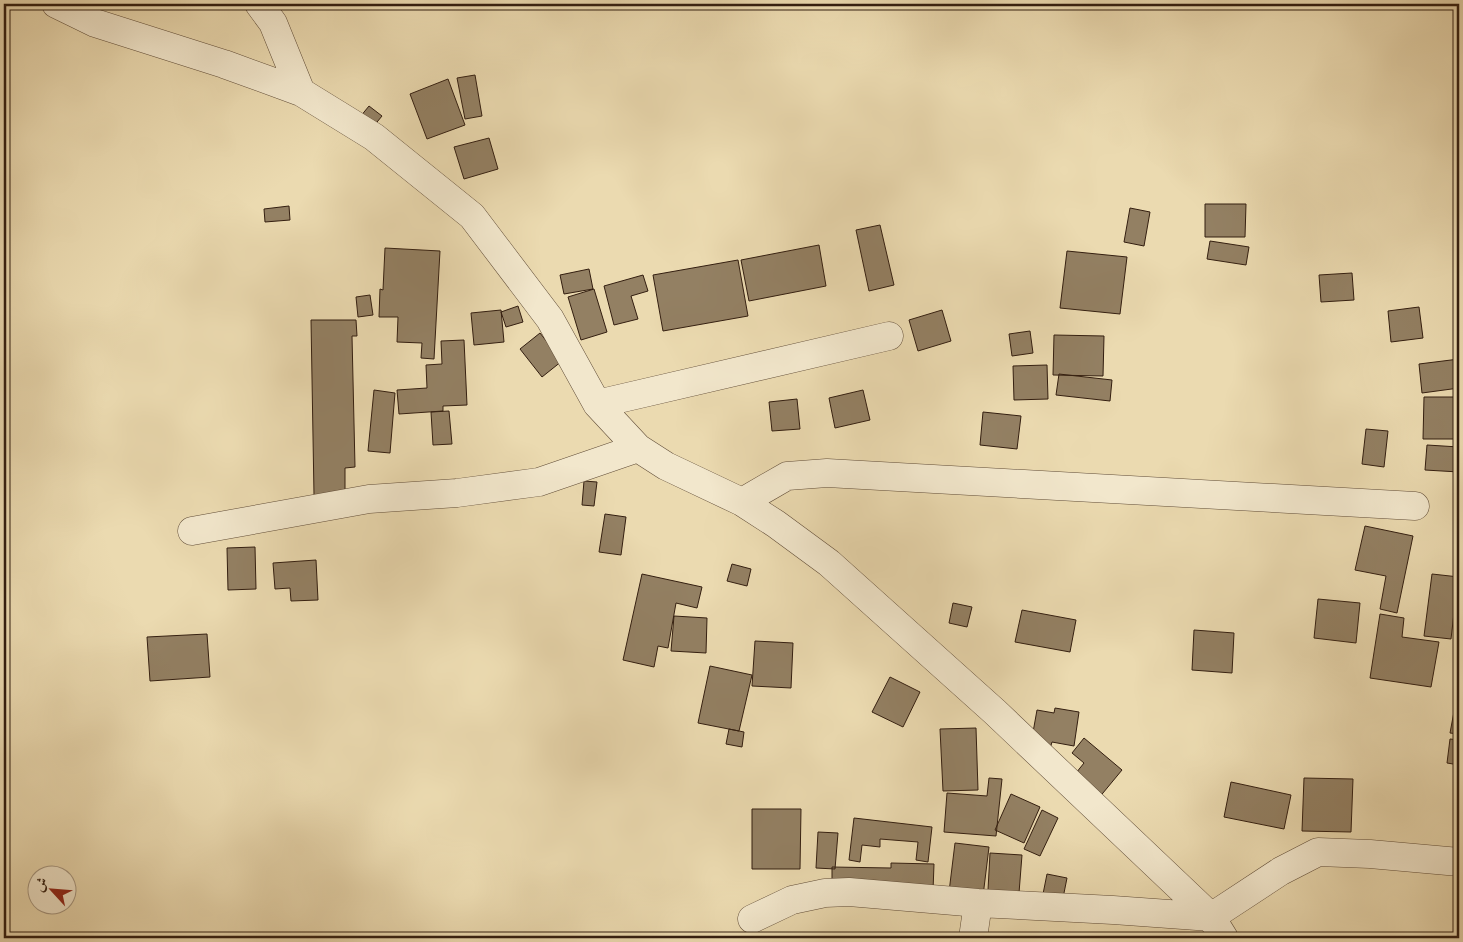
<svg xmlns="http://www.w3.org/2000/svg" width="1463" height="942" viewBox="0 0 1463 942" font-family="Cardo,Amiri,serif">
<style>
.building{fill:#938063;stroke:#331e10}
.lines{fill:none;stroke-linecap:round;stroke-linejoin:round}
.minor-casing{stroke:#614d38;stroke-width:29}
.minor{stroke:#f2e7cc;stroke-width:28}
</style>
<rect width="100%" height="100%" fill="#ebdab0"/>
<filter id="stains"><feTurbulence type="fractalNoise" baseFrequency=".004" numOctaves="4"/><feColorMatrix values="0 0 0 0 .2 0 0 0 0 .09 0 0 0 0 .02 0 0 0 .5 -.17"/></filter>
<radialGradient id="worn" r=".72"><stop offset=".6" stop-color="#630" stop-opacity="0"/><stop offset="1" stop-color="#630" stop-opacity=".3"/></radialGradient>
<path class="building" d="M475,75L482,116L465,119L457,78Z
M448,79L465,125L427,139L410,94Z
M369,106L382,116L373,127L360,117Z
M489,138L498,169L464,179L454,147Z
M1205,204H1246L1245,237H1205Z
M289,206L290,220L265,222L264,209Z
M1130,208L1150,212L1144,246L1124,242Z
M880,225L894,285L869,291L856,230Z
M1210,241L1249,247L1246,265L1207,259Z
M819,245L826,286L749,301L741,260Z
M385,248L440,251L434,359L421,358L422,343L397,342L398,317H379L380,289L383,290Z
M1067,251L1127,257L1120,314L1060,308Z
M738,260L748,316L663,331L653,275Z
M589,269L593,289L564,294L560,275Z
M1352,273L1354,300L1321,302L1319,275Z
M643,275L648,291L631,296L638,319L614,325L604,286Z
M594,289L607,332L581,340L568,297Z
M370,295L373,315L358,317L356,297Z
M518,306L523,322L506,327L501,312Z
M1419,307L1423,338L1391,342L1388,311Z
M501,310L504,342L474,345L471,313Z
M942,310L951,341L918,351L909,320Z
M311,320H356L357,336H352L355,467L345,468V494L314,495Z
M1030,331L1033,353L1012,356L1009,334Z
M540,333L562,361L542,377L520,349Z
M1054,335L1104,336L1103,376L1053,375Z
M464,340L467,405L443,406V411L399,414L397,390L427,388L426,365L442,364L441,341Z
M1459,359V388L1422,393L1419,364Z
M1047,365L1048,399L1014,400L1013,366Z
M1059,374L1112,380L1110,401L1056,395Z
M374,390L395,393L390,453L368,451Z
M863,390L870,420L835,428L829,398Z
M1424,397H1459V439H1423Z
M797,399L800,429L772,431L769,402Z
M449,411L452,444L433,445L431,412Z
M983,412L1021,416L1017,449L980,445Z
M1366,429L1388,431L1384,467L1362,464Z
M1427,445L1459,447V472L1425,470Z
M584,481L597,482L594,506L582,505Z
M605,514L626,517L621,555L599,552Z
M1365,526L1413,536L1397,613L1380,609L1386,576L1355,570Z
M255,547L256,589L228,590L227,548Z
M316,560L318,600L291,601L290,588L275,589L273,563Z
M732,564L751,569L747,586L727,581Z
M642,574L702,587L697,608L676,603L668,648L658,646L654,667L623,660Z
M1432,574L1459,577V614L1454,613L1451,639L1424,636Z
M1318,599L1360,603L1356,643L1314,638Z
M953,603L972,607L967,627L949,623Z
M1022,610L1076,620L1070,652L1015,642Z
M1380,614L1404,618L1402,637L1439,642L1431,687L1370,678Z
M674,616L707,618L706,653L671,651Z
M1194,630L1234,633L1232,673L1192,670Z
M207,634L210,677L150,681L147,637Z
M755,641L793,643L791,688L752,686Z
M710,666L752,675L739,731L698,723Z
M890,677L920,692L903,727L872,712Z
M1459,685V734L1450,733Z
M1055,708L1079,712L1074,746L1052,742L1049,752L1030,749L1037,710L1054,713Z
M976,728L978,790L943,791L940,729Z
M729,729L744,732L742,747L726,744Z
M1084,738L1122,770L1098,799L1072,778L1084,763L1072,753Z
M1450,739L1459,740V765L1447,763Z
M989,778L1002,779L996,836L944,832L947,793L987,796Z
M1304,778L1353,779L1351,832L1302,831Z
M1231,782L1291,795L1284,829L1224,817Z
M1011,794L1040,807L1024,843L995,830Z
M752,809H801L800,869H752Z
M1042,810L1058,818L1040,856L1024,849Z
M854,818L932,827L928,862L916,860L918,842L880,839V847L862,845L860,862L849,860Z
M818,832L838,833L835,869L816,868Z
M955,843L989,847L983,896L949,892Z
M990,853L1022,855L1019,893L988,890Z
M891,863L934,864L933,891L832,888V867L891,868Z
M1047,874L1067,878L1063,898L1043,894Z
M1099,933L1141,937V938H1098Z"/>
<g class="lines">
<defs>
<path id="minor" d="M56,4L95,23L224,64L301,92L374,137L472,216L550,319L597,404L638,448L666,466L742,502L776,524L829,563L995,712L1211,917
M259,4L273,23L301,92
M597,404L889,336
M742,502L787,476L827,473L1415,506
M192,531L369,499L457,493L539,482L638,448
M752,919L792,900L825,893L849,892L978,903L1113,910L1211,917
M973,938L978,903
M1224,938L1211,917L1281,871L1318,852L1370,854L1459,862"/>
</defs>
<use href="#minor" class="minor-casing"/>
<use href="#minor" class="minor"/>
</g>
<rect width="1463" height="942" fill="none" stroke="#ebdab0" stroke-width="20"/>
<rect x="5" y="5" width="1453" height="932" fill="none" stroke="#331e10" stroke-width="2.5"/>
<rect x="10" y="10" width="1443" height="922" fill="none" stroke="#331e10"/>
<g transform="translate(52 890) rotate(296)"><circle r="24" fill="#f2e7cc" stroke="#a69781"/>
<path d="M0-4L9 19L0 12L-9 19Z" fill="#8f2418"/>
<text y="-8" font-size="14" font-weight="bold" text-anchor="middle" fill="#331e10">ش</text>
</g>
<rect width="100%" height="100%" filter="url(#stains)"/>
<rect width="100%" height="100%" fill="url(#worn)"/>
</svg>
